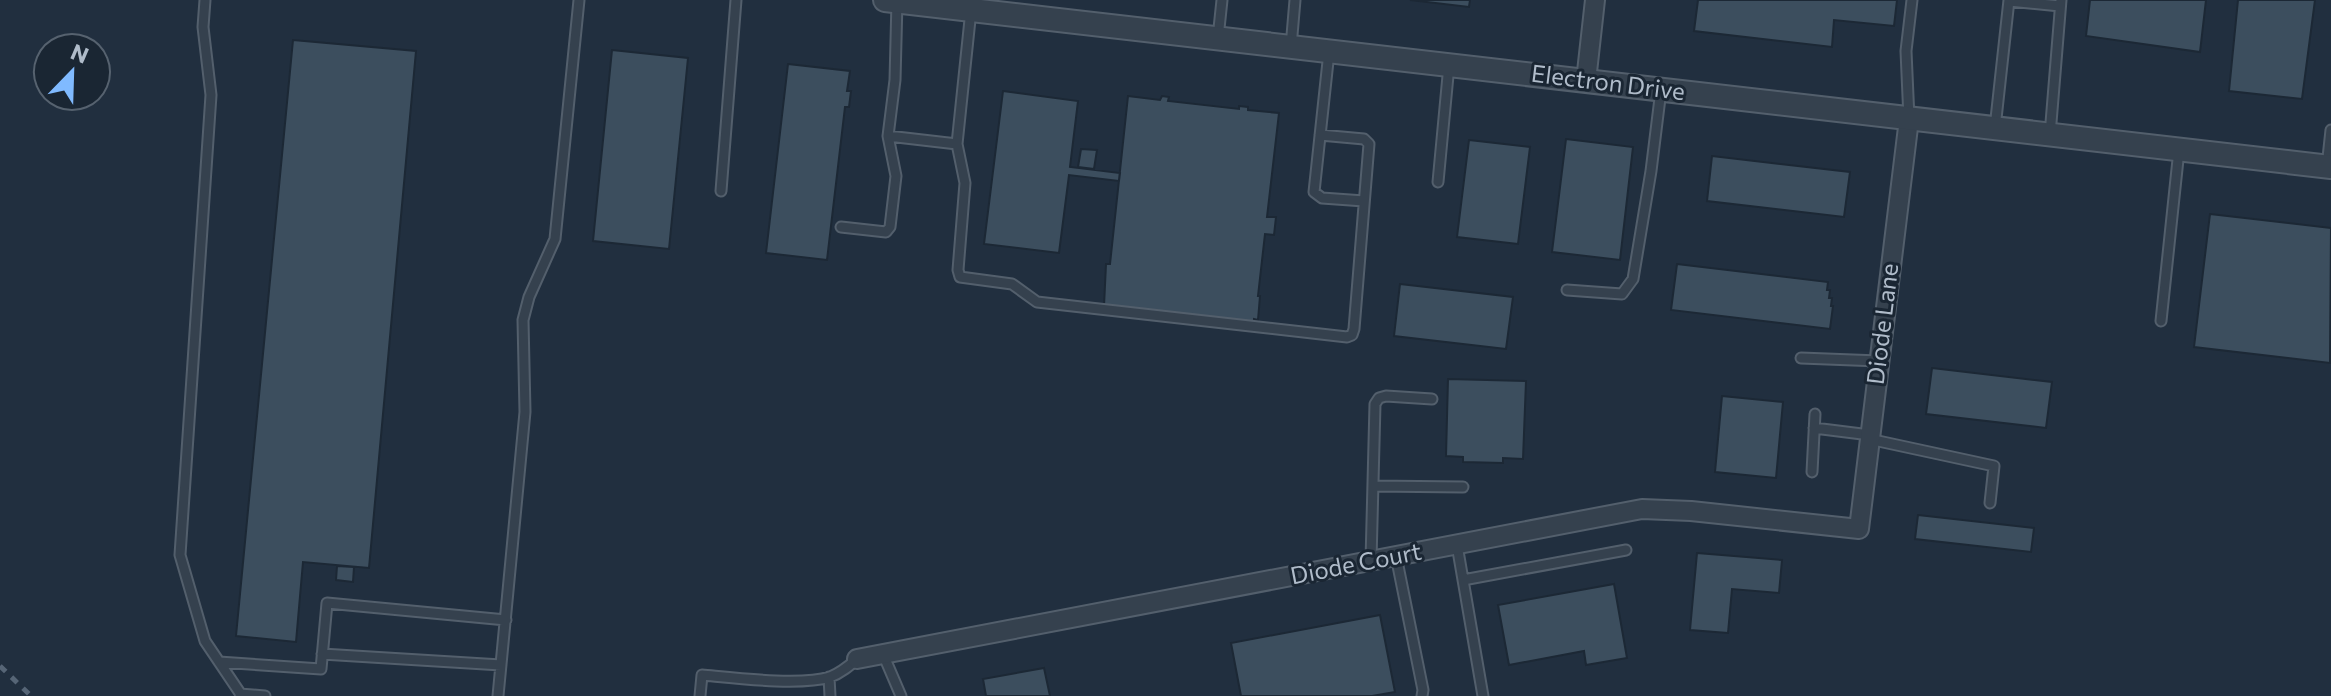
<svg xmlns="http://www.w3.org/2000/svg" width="2331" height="696" viewBox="0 0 2331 696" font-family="Commissioner,sans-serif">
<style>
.building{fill:#3c4e5e;stroke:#1c2835;stroke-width:2}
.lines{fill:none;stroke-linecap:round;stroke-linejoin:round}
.service-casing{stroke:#535f6c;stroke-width:13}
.minor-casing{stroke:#535f6c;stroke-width:22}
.tertiary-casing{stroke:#535f6c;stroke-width:26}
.service{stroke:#35414e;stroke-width:9}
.minor{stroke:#35414e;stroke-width:18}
.tertiary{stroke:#35414e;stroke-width:22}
.rail{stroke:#566576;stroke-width:5;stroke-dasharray:8 8;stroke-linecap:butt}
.labels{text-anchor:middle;stroke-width:6;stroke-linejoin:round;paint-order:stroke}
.street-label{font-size:24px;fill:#b0bcca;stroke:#1a2633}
</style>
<rect width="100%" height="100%" fill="#212f3f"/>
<path class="building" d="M1410,0H1470L1469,7Z
M1698,0H1897L1894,26L1834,20L1832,47L1694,31Z
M2090,0H2206L2200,52L2086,36Z
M2238,0H2315L2302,99L2229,91Z
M293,40L416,51L369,568L303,562L296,642L236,636Z
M612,50L688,58L669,249L593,241Z
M788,64L850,71L847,91H851L849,107H845L827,260L766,253Z
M1003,91L1078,101L1070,167L1120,173L1119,181L1069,175L1059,253L984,244Z
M1128,96L1160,100L1162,96L1169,97L1168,101L1239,109V106L1248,107V110L1279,113L1267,217H1276L1274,235L1265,234L1258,296H1260L1258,320L1254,319V322L1104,306L1106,264H1110Z
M1566,139L1633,147L1620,260L1552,252Z
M1469,140L1530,147L1518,244L1457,237Z
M1081,149L1097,150L1094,169L1078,167Z
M1712,156L1850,172L1844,217L1707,201Z
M2210,214L2331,228L2330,363L2194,347Z
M1677,264L1828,282L1827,290H1830L1829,298H1832L1831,306H1833L1830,329L1671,310Z
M1400,284L1513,297L1506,349L1394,336Z
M1932,368L2052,382L2046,428L1926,414Z
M1448,379L1526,381L1523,459L1503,458V463L1463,462V457L1446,456Z
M1722,396L1783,402L1776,478L1715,472Z
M1918,515L2034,528L2031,552L1915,539Z
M1697,553L1782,560L1779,593L1732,589L1728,633L1690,630Z
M337,566L354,567L353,582L336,580Z
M1614,584L1627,658L1586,665L1584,651L1509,665L1498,605Z
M1380,615L1395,692L1372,696H1241L1231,643Z
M1044,668L1050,696H986L983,679Z"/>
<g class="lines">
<defs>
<path id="service" d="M205,0L203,27L211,95L180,555L205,641L242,696
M2009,1L2060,6
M1218,38L1222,0
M1291,47L1295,0
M1329,52L1314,192L1322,198L1364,201
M1909,119L1906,51L1912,0
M1995,128L2009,0
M2050,135L2061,0
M888,136L957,144L971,10
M957,144L965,183L958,270L960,277L1012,284L1037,302L1347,337L1352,335L1354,329L1369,144L1364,139L1320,135
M2327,167L2331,130
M1438,182L1449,65
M721,191L736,0
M841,227L886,232L890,227L896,176L888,136L895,80L897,1
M1567,290L1622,294L1633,279L1651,171L1661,90
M2161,321L2179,150
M1801,358L1879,361
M1814,428L1870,435
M1869,439L1994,466L1990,503
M1812,472L1815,414
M1374,486L1463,487
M1457,545L1483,696
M1396,556L1423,690L1422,696
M1371,561L1375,404L1379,398L1386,396L1432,399
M1463,580L1626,550
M322,654L501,665
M883,654L901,696
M219,662L321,669L327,603L506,620
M829,677L830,696
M240,694L265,696
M498,696L525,412L523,320L529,297L555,239L579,0
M700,696L702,675C735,678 800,686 830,677C841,673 849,666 857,659"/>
<path id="minor" d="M1586,81L1595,0
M857,659L1642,509L1691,511L1859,529L1909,119"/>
<path id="tertiary" d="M885,0L2331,167"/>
</defs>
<use href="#service" class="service-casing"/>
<use href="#minor" class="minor-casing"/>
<use href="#tertiary" class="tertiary-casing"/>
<use href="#service" class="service"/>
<use href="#minor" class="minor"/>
<use href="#tertiary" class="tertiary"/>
<path class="rail" d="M0,666L31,696"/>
</g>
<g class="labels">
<g class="street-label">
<text transform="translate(1608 83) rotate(7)" y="8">Electron Drive</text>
<text transform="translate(1883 324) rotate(-83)" y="8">Diode Lane</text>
<text transform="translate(1356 564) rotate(-11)" y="8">Diode Court</text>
</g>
</g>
<g transform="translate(72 72) rotate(23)"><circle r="38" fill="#1a2633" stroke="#56626f" stroke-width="2"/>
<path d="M0-6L14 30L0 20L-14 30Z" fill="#80baff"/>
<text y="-12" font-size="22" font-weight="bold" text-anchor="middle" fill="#b0bcca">N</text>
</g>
</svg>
